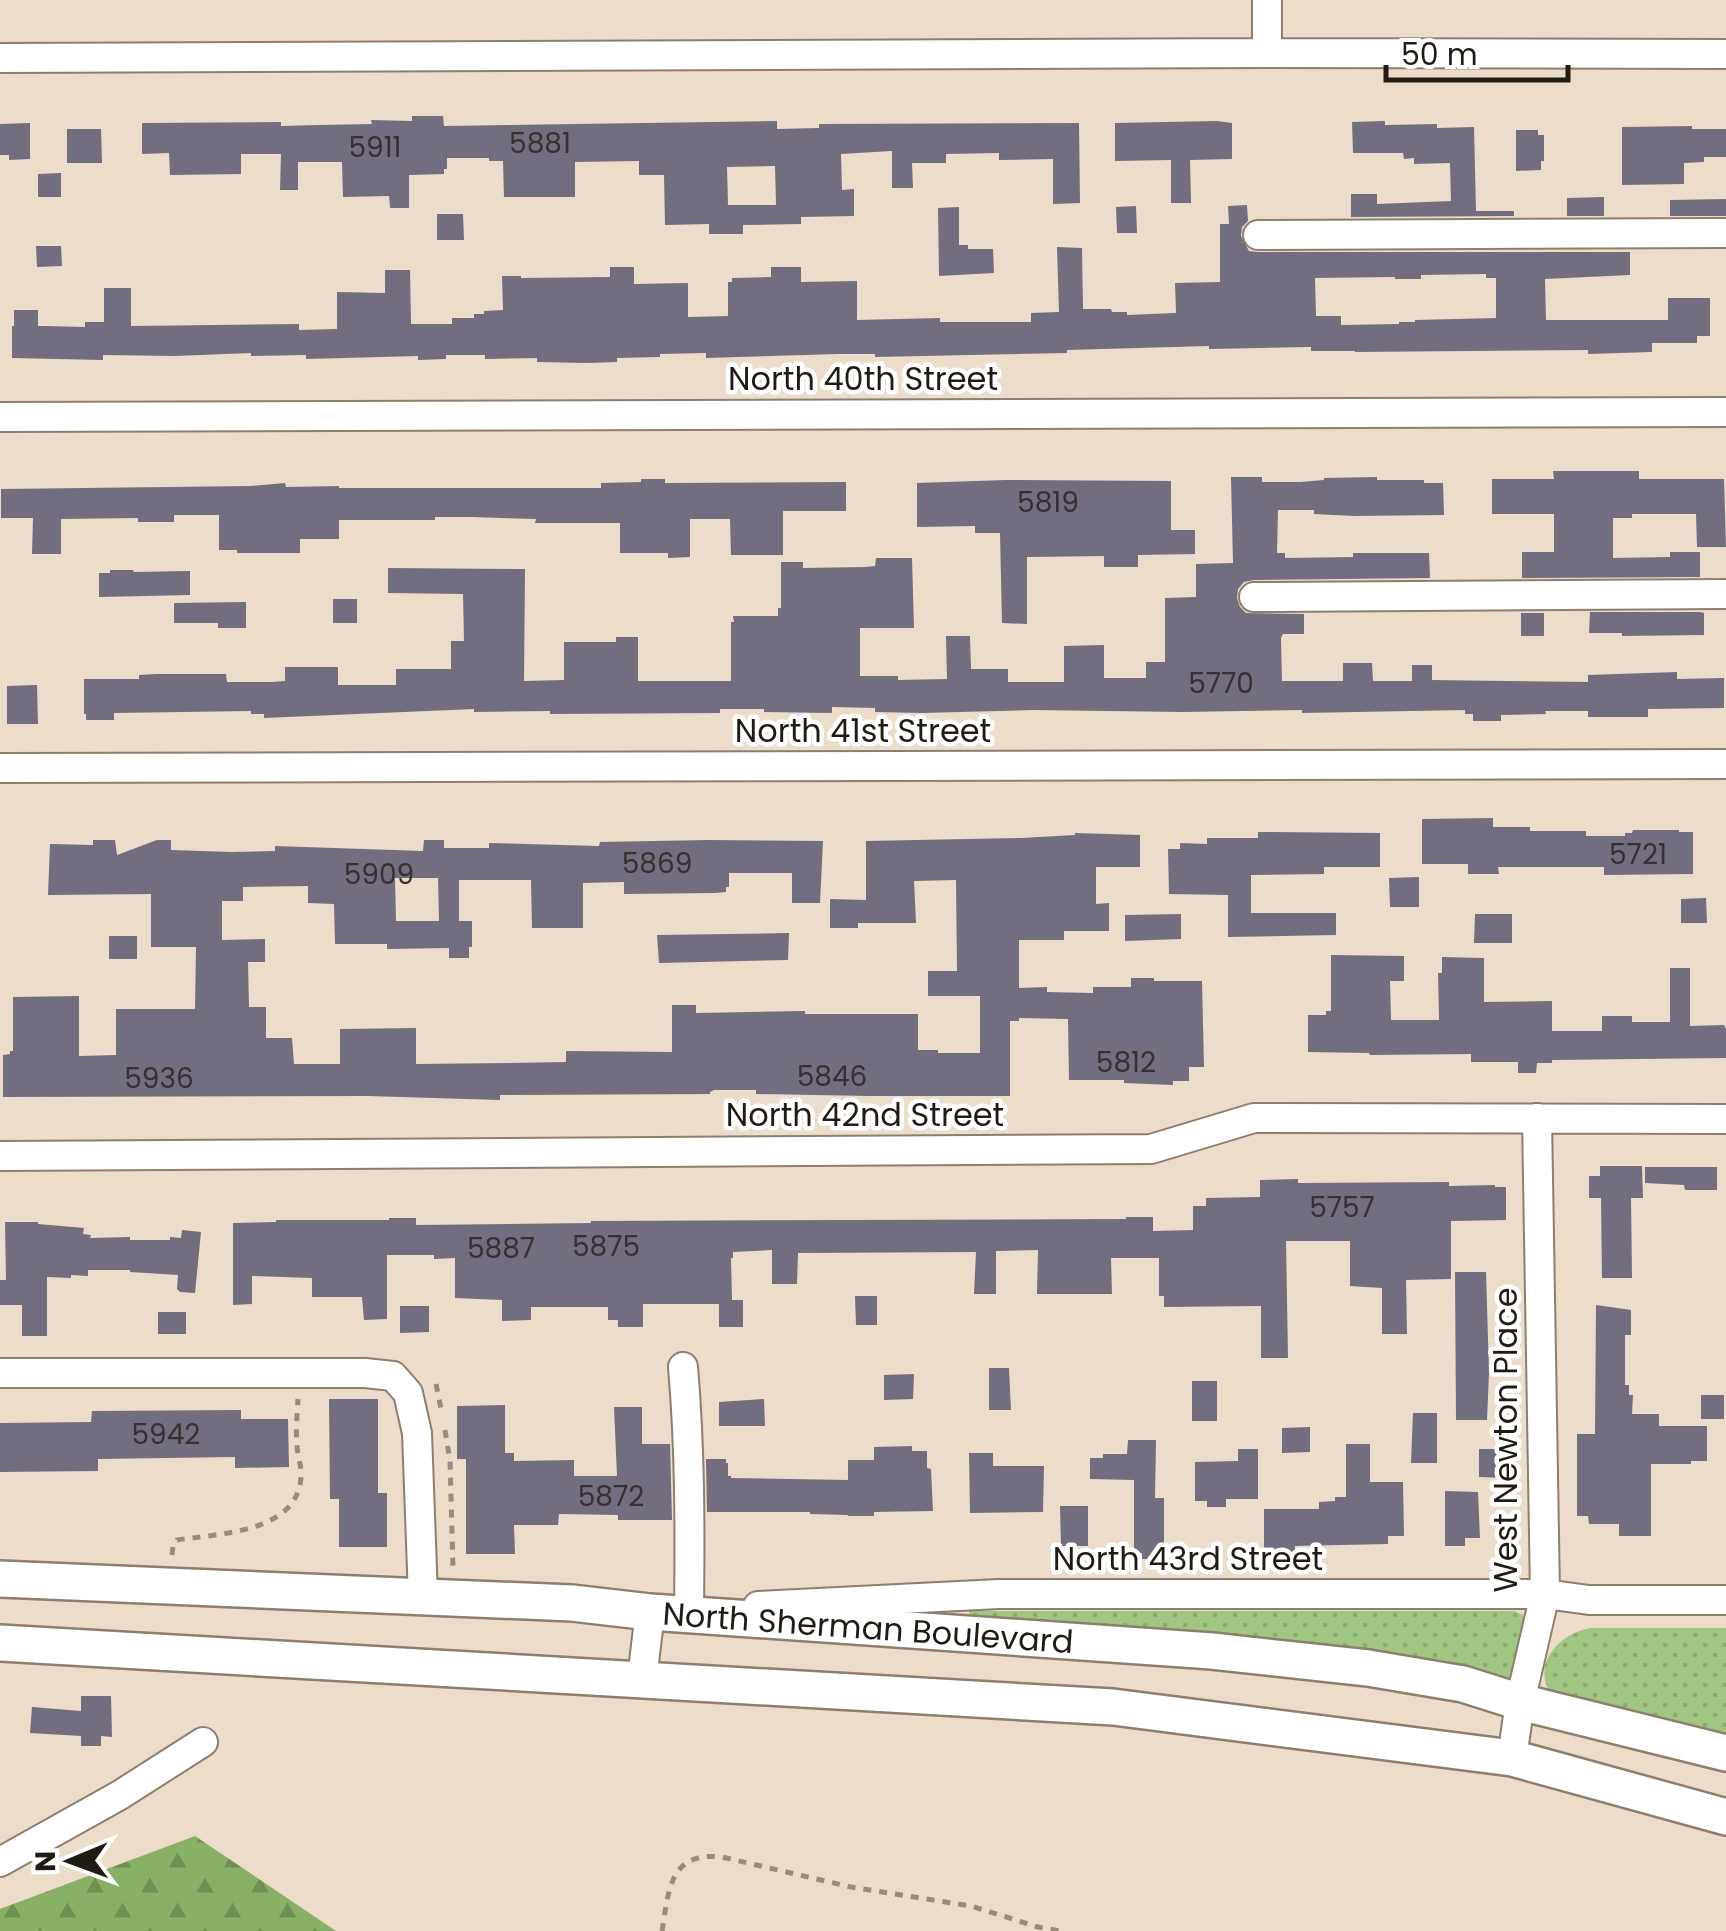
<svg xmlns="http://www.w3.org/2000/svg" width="1726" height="1931" viewBox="0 0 1726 1931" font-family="Poppins,sans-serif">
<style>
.grass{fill:url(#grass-dots)}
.forest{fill:url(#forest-firs)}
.building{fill:#736d80;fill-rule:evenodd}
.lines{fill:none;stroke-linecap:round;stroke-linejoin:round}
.minor-casing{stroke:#8d7e6e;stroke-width:32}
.major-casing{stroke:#8d7e6e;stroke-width:40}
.path{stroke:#978b7e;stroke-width:5;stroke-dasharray:8 8;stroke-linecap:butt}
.minor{stroke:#fff;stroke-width:28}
.major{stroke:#fff;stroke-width:35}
.labels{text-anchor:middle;stroke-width:9;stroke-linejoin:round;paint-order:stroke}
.number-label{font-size:28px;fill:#363030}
.street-label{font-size:32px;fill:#211b15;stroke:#fff}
</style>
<defs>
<pattern id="grass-dots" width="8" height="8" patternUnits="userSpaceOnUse" patternTransform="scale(2.5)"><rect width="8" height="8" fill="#a1c681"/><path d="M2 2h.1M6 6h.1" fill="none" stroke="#8aaa6f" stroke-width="1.8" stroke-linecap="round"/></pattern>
<pattern id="forest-firs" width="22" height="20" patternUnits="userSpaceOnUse" patternTransform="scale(2.5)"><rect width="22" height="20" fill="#89b165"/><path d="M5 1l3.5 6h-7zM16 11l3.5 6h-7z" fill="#708f52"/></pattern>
</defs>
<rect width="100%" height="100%" fill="#ecdcca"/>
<path class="grass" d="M969,1611H1514L1523,1615L1527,1623L1513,1674L1508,1679L1499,1680L1278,1641L1202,1633L969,1619Z
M1590,1628H1726V1734L1548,1689C1534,1660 1562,1633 1590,1628Z"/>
<path class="forest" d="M195,1836L336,1931H0V1909Z"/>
<path class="building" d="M412,116H443L444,126L777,121V129L819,128V124L1079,123L1080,203L1053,204V159L999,160V153L946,154V163H912L913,188H892V151L841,154L842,190L854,189V216L801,217V224L743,225V234H709V224L665,225L664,175H639V161L575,162V197H504L503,161H489V158H447V169H444V174L409,175V208H390L389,196L343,197L342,162H298V190H280L281,154H241V174L170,175L169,153L142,154V123L281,122V126L319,125L372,124L371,120L412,121ZM775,166L776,205H728L727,167Z
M1217,121L1232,123V159L1190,160L1191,203H1171V160L1115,161V123Z
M1385,121V125L1437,124V128L1474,127L1476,211H1514V216L1351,217V194H1377V204L1451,201L1450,163L1414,164V158L1404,159L1403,153H1353L1352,122Z
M30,123V159L9,160V155H0V124Z
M1692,126V129H1726V157H1704V162L1684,163V184L1622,185V127Z
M67,129H101L102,163H67Z
M1516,130H1538V135H1544V161H1541V170L1516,171Z
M61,173V197H38V174Z
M1604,197V216H1567V198Z
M1726,199V216H1670V200Z
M1247,205L1248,221L1242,227L1241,236L1249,251L1258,252H1630V275L1545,279L1546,320H1668V298H1710V336H1697V343H1652V352L1588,354V350L1355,352V351H1311V347H1308L1209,349V346L1067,350V353L875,357V354H838L706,358V353L660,354V357L617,358V362L587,363L537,362V358L485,359V355H446V359L418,360V356L306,359V355L251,356V353L175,356L103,355V360L12,358V326H14V310H38V326H45L85,327V322H104V288H131V326L299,324V330L337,329V292L385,293V270H410L411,324H452V318H474V314H484V311L503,310L502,276H521V278L610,277V267H634V284L688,283V317L728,316V282H732V278L771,277V267H801V282L857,281V320L940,318V322H1031V313L1059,312L1057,247L1082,248L1083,309H1111L1112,312H1127V315L1176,313L1175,283L1220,282V224H1229L1228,206ZM1486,274V278H1496V318L1415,320V322H1399V324L1341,325V316H1316L1315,278L1395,277V279H1421V275Z
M1136,206L1137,233H1117L1116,207Z
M959,207V245H968V249H993L994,273L939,276L938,208Z
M437,214H463L464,240H437Z
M36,246H61L62,266L37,267Z
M1553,471H1639V479H1724L1726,547H1697L1696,514H1632V518H1613V558L1670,557V552H1700V577L1522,578V552H1554V514H1492V479H1554Z
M1231,477H1262V482H1300L1324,480V478L1377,477V480H1424V483H1443L1444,515L1354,516L1314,514V510H1278L1277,553H1285V558L1353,557V553H1429L1430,578L1254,580L1244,582L1238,589L1237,598L1240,607L1246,613L1304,614V634H1283L1281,638L1282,681H1343V663H1372L1373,681H1412V665H1432V680L1588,682V675L1677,672V679L1724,678V708L1648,709V717H1588V711H1545L1546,714L1501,715V721H1473V714H1465V710L1302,713V710L1183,712L1033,710L922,713L875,712V708L832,707V713L764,712V709H720V713L550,714V711L474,712V709L264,718V714H251V711L114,713V720H86V714H84V679H139V675L156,674H226L227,682H272L285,681V667H338V685H396V669H451V641H464L463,594L388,593V568L525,569L524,681L564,680V642H616V637H638V681H731V622H734L733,616H778V608H781V562H803V568L865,567L875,566L876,558H912L914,628H860V676H898V680L947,679L946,636H970L971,669H1008V682H1064V646L1104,645V678H1146V662H1165V598L1196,597V564L1233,563Z
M641,479H665V483L846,482V511H783V555H731L730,519H690V557L668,558V553H620V523H535L536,519L472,517H435V520H339V539H300V553H237V550H219V515H174V522H138V518L61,519V554H32L33,518H1V489L250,486L285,483L286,487L339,486V488H601V483L641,482Z
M1006,480L1171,481V530H1195V554L1138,555V567H1104V556L1027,557V624L1002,623L1000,533H975V526L917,527V483Z
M110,570H133L134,572L190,571V595L99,597V573H110Z
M333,599H357V623H333Z
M246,602V628H218V623H174V603Z
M1590,612H1700L1704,613V635L1622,636V633H1589Z
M1521,613H1544V636H1521Z
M37,685L38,724H7V686Z
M1493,818V827H1530V831H1586V836H1625V833H1632L1633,830H1679V832H1693V874L1604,875V867H1498L1499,874H1468V864H1422V819Z
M1258,832L1380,833V867H1324V874L1251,875V913H1336V935L1228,937V895L1169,894L1168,849H1180V843L1207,844V838H1258Z
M1075,833L1140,835V867H1096V904L1109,903V931H1064V940H1019V988L1047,987V992L1093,993V987H1131V978H1154V981H1202L1204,1067H1189V1081H1173V1085L1124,1083V1080H1069L1068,1019L1019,1018V1021H1010V1096H868L756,1094V1090H714L710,1092V1094L500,1095V1100L368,1096L3,1097V1055L10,1054V1051H13V997L79,996V1056L116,1055V1009H195L196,947H151V894L48,895L50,844L93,845V840H115L117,855L157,840H171V850L232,852L275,851V846L423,851L424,840H444V848H489V843L599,846L600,842L708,840L823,841L820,903H792V873H729V887H726V892L715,893L624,894V882L583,883V928H532L531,880H459V921H472V947H469V958H449V948L387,949V944H335L334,904L308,903V886L243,887V901H222V940L265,939V962H248L249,1007H266V1038H292L294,1064H340V1029L416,1028V1064L509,1063L566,1062V1051L672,1052V1005H696V1013L805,1011V1014H918V1050H938V1053H980V996H928V971H957L956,880L914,881L916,923H858V928H830V899L866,900V841L1021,838L1075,835ZM395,878H438L439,921H396Z
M1419,877V907H1390L1389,878Z
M1706,898L1707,923H1681V899Z
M1181,914V939L1125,941V915Z
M1475,914H1512V943H1474Z
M789,933L788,960L659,963L657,935Z
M109,936H137V959H109Z
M1331,955L1404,956V981H1390L1391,1020H1439L1438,973H1442V957L1484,958V1002L1552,1001V1031H1602V1016H1632V1022H1670V968H1690V1026L1724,1025L1726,1029V1058L1552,1060V1063H1537L1536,1073H1518V1062H1471V1054L1370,1055L1369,1053L1308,1052V1015H1326V1011H1331Z
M1600,1166H1642L1643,1198H1631L1632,1278H1602L1601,1198H1589V1176H1600Z
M1645,1167H1717V1190H1685L1684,1185L1645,1183Z
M1298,1179V1183L1449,1182V1186L1495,1185V1187H1506V1220L1451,1221V1279L1406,1280L1407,1334H1382V1288L1350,1286V1241H1286L1288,1358H1261V1306L1164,1307V1296H1159V1258H1111L1112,1294H1037L1038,1250L996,1251V1294H974L976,1252L798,1253L797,1284H772V1250L733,1252V1258H731L732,1300H743V1327H719V1304H643V1327H618V1320H608V1307H531V1320L502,1321V1300L455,1298V1258L434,1259V1255H387V1319L364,1320L362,1297H312V1278L252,1276V1304L233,1305V1223L276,1222V1220H389V1218H416V1225L591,1223V1221L1126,1219V1217H1153V1231L1193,1230V1206H1206V1198L1260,1197V1180Z
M5,1222H38V1224L84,1228L83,1234L91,1235L90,1238L130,1237V1240H170V1237L181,1238L182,1230L201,1232L195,1293L180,1292L177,1289L178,1275L130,1272V1270H88V1276L71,1275V1278L47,1277V1336H22V1305H0V1280H6Z
M1455,1272H1486L1489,1373L1487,1420H1456Z
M855,1296H877V1325H856Z
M1596,1305L1631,1310V1335H1625V1385H1629V1395H1633L1632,1414H1659V1426H1707V1461H1691V1464H1651V1536H1619V1524H1589L1588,1516H1577V1434H1595Z
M400,1306H429V1332L400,1333Z
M158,1312H186V1334H158Z
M989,1368H1009L1011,1410H989Z
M914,1374L913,1399L884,1400V1375Z
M1192,1381H1217V1421H1192Z
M1701,1395H1724V1419H1701Z
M329,1399H378V1493H387V1547H339V1499H330Z
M764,1399L765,1426H719V1402Z
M505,1405V1453H514V1461L574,1460V1476H617L614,1407H642V1444H670L672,1520H618V1515L559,1514L558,1525H514L515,1554H466V1459H457V1406Z
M241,1410V1419H288L289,1467L235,1468V1457L98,1459V1471L0,1472V1423L91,1422L92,1411Z
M1413,1413H1437V1463H1411Z
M1310,1427V1452L1282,1453V1428Z
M1128,1440H1156L1155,1498H1164V1559H1142V1553H1134V1480L1090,1479V1458H1103V1454H1127Z
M1346,1444H1370V1482H1403L1404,1536H1388V1544L1295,1546V1552H1264V1509H1319V1502L1335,1501V1497H1346Z
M912,1446V1451H927V1468L931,1469L933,1511L874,1512V1516H848V1515L810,1514V1512H707L706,1459H726V1463H728V1476H731V1478L848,1480V1460H874V1447Z
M1238,1449H1258V1499H1226V1507H1207V1501H1195V1462L1238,1461Z
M1479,1449H1507V1478L1479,1477Z
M969,1453H993V1466H1044L1043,1512L970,1513Z
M1445,1491L1478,1492L1480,1538H1465V1546H1445Z
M1060,1506H1088V1546H1061Z
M81,1696H111L112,1737L101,1736V1746H81V1736L30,1733L32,1707L81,1711Z"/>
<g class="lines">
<defs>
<path id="minor" d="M1267,0V53
M0,58L1267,53L1726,54
M1258,235L1726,233
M0,417L1726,412
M1254,597L1726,594
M0,768L1726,764
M0,1156L1151,1149L1254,1118L1726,1119
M683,1367C690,1448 690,1529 689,1610
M0,1373H365L393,1376L408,1393L417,1433L423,1597
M758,1606L999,1594H1545L1589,1600H1726
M642,1679L650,1612L670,1611
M1512,1758L1520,1702L1545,1594L1537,1118
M0,1862L120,1795L203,1742"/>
<path id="major" d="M0,1579L572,1603L650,1612L1212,1651L1368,1668L1463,1684L1520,1702L1726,1753
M0,1643L1113,1707L1512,1758L1726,1817"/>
</defs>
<use href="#minor" class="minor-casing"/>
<use href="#major" class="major-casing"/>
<path class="path" d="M436,1384L442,1414
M445,1430L450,1461L453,1568
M172,1555L173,1546L177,1540C221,1533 304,1533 301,1470C301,1464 298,1460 298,1454C295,1437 297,1417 298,1399
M662,1931C669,1890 669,1851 722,1857L851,1887L971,1906L1038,1927L1060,1931"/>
<use href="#minor" class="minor"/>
<use href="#major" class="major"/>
</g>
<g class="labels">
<g class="number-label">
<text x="540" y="153">5881</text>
<text x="375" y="157">5911</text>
<text x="1048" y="512">5819</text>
<text x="1221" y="693">5770</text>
<text x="1638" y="864">5721</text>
<text x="657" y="873">5869</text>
<text x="379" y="884">5909</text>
<text x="1126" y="1072">5812</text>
<text x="832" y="1086">5846</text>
<text x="159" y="1088">5936</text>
<text x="1342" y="1217">5757</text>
<text x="606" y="1256">5875</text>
<text x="501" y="1258">5887</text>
<text x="166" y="1444">5942</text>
<text x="611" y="1506">5872</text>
</g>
<g class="street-label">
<text x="863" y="390">North 40th Street</text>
<text x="863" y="742">North 41st Street</text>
<text x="865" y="1126">North 42nd Street</text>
<text transform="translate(1506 1440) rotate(-90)" y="11">West Newton Place</text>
<text x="1188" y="1570">North 43rd Street</text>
<text transform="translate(868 1628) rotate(4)" y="11">North Sherman Boulevard</text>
</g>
</g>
<g transform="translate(70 1861) rotate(269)" stroke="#ffffff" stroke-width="8" paint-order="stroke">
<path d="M0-8L18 38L0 25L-18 38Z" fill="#211b15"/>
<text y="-15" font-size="28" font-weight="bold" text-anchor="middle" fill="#211b15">N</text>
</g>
<path d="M1386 65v15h182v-15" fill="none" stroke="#211b15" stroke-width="5"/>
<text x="1401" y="65" font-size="30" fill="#211b15" stroke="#ffffff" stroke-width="8" paint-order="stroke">50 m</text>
</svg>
